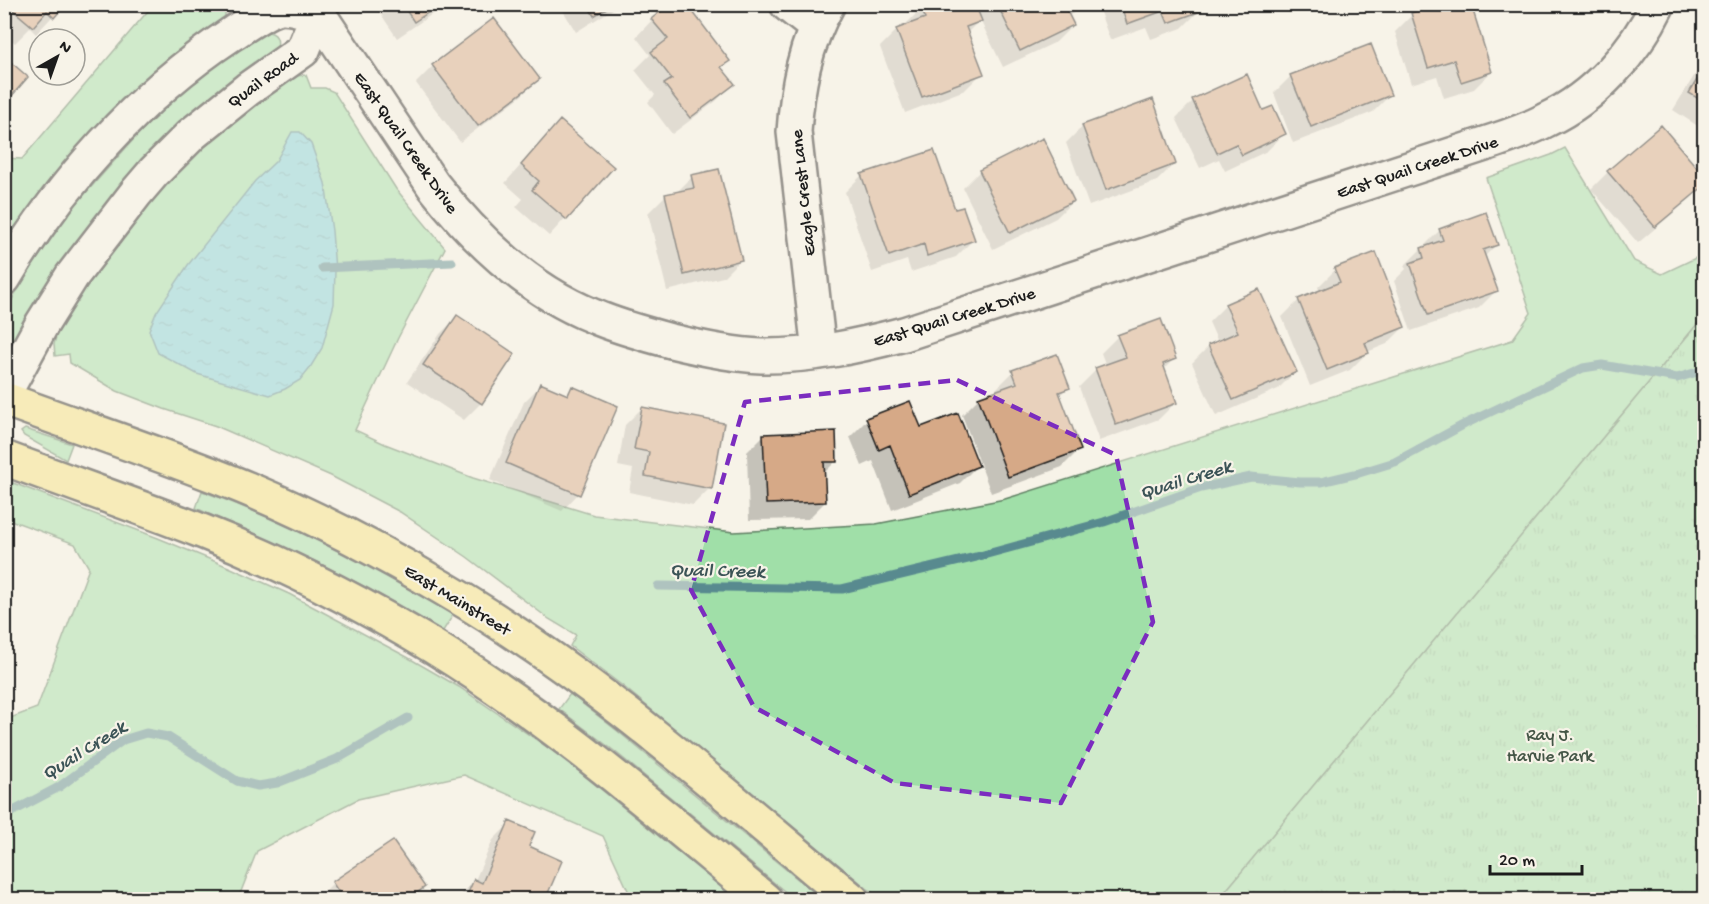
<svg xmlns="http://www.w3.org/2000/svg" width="1709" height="904" viewBox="0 0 1709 904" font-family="'Gochi Hand',sans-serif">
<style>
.green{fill:#a0dfa8;stroke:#5e7e62;stroke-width:1.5}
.park{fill:url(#park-tufts);stroke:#5e7e62;stroke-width:1.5}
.water{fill:url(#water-ripples);stroke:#598a8f;stroke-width:1.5}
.shadow{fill:#0003}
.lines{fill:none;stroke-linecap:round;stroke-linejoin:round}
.stream{stroke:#598a8f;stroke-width:9}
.building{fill:#d6a987;stroke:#1c1c1c;stroke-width:1.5}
.minor-casing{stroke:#1c1c1c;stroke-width:38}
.major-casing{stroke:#1c1c1c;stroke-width:38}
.minor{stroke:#f7f3e8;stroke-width:33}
.major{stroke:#f5e382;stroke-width:33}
.marked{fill:none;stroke:#7b2cbf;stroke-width:4.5;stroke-dasharray:12 8;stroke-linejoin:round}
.labels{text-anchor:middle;stroke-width:4.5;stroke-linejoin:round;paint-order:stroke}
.street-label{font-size:18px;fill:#1c1c1c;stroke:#f7f3e8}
.park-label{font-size:18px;fill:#445646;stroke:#f7f3e8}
.water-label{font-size:20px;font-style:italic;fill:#3b5356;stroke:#f7f3e8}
</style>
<defs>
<pattern id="park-tufts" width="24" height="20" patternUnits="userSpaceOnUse" patternTransform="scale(1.5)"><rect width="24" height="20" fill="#a0dfa8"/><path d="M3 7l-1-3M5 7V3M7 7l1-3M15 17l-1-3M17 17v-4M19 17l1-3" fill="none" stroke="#89bf90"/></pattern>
<pattern id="water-ripples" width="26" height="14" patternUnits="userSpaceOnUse" patternTransform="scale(1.5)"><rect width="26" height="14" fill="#82d3dc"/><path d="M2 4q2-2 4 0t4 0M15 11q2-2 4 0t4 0" fill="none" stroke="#70b5bc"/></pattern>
</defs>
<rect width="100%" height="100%" fill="#f7f3e8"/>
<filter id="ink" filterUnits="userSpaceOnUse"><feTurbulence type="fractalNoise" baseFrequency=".0167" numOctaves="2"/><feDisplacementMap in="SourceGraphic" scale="12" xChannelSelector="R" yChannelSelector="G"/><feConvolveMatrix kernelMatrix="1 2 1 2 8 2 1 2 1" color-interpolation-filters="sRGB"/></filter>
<g filter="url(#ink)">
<path class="green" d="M153,5H227L225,7V17L187,47L5,249L4,158L22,159Z
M266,32C277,32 279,40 277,49L216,94L166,138L120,187L66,256L13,345L8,348L5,346V313L24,277L76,204L141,131L195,79Z
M306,75L311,88H325L334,92L396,189L445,248L398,338L355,430L385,444L473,478L594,515L734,532L876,524L1005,499L1512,340L1531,313L1486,178L1551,155L1565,148L1634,261L1662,274L1704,254V316L1219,899H880L624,687L570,646L576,635L549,619L467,557L400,512L331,476L216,426L164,409L117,391L70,363L69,354L55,356L54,344L57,333L72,305L112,246L150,200L196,151L242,113L295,76Z
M25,429L72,444L66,460L24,436L21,432Z
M5,480L158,538L231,568L289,594L407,657L459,687L560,756L736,899H632L603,836L464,775L358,799L257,851L238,899H5V720L37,708L89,568L75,544L5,518Z
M202,491C290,523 374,566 453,615L443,631C392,601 339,571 284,547C255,533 225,522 196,508Z
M570,694L620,733L822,899H794L613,750L559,709Z"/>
<path class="park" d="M1704,316V899H1219Z"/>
<path class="water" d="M292,132H300L311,144L325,183L332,231L335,270L334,304L322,348L311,366L300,380L285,389L270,395L197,374L158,353L149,330L156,313L188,265L255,181L276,161Z"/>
<path class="shadow" d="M4,4H64L36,34L30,28L15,43L4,34Z
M374,4H447L397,38Z
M559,4H621L576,32Z
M985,4H1084L1077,11L1068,16L1073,25L1056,42L1003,67L980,20L967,33L982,73L965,90L905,113L880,47L897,30L906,27L905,25L922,8L977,13Z
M1097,4H1197L1199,11L1182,28L1151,39L1146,27L1110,40Z
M1227,4H1237L1229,8Z
M1412,15L1491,72L1474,89L1444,98L1437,76L1411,84L1395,32Z
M652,20L728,61L720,69L733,84L716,101L672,134L648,102L655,95L635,70L650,55L636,37Z
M4,40L10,45L4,51Z
M1704,60V130L1673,110Z
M433,66L538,79L521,96L460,142L416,83Z
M1291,76L1390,95L1373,112L1293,143L1274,93Z
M1193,101L1263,112L1284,134L1267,151L1225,171L1219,159L1200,168L1176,118Z
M1083,126L1174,164L1157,181L1089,206L1066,143Z
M1661,127L1704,178V184L1691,198L1638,243L1591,189L1608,172Z
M544,139L612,167L549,236L516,207L523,199L505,183Z
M980,171L1073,201L1056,218L993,249L963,188Z
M862,175L954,211L973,240L956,257L911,272L907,260L872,272L845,192Z
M692,177L740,260L723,277L667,291L648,213L665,196L675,194Z
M1440,230L1496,245L1484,257L1496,291L1479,308L1411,331L1394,281L1406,269L1404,266Z
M1335,270L1404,327L1387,344L1367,352V353L1350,370L1310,386L1282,317L1299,300L1320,292L1318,287Z
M1226,305L1295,372L1278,389L1216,416L1192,363L1209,346L1218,342L1209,322Z
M457,317L513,354L481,403L464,420L407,382L440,334Z
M1118,336L1174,359L1163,370L1176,402L1159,419L1099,441L1079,387L1096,370L1106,366L1101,353Z
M1013,372L1068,387L1059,396L1079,450L1062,467L991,493L962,415L979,398L997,392L996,389Z
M541,385L565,395L572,388L578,494L562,511L490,480L524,402Z
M642,408L710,488L693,505L629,492L633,469L618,466L625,425Z
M867,420L920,429L977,466L960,483L892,510L873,461L862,466L850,437Z
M764,435L836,461L823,474L825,502L808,519L749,520L747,452Z
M510,823L527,847L543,900H456L475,880L493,840Z
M333,883L423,887L411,900H316Z"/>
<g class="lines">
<path class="stream" d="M322,268L452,262
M658,586L842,589L976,557L1104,522L1201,488L1251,477L1300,482H1321L1359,473L1395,462L1465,424L1583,368L1602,365L1677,378L1704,370
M4,816L59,787L123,740L146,733L168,737L237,781L258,786L277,783L337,759L408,718"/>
</g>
<path class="building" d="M6,4H66L54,18L47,11L33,27Z
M402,4H441L414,22Z
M587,4H613L594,16Z
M670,4H687L730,61L721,67L735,84L690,118L664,84L672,79L651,52L668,39L651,19Z
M927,4H975L982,21L966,27L984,74L922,97L896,29L925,18L921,7Z
M997,4H1076L1066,9L1074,25L1020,51Z
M1120,4H1198L1201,11L1168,23L1163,11L1127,24Z
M1439,4H1471L1492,72L1461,82L1454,60L1428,68L1411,13Z
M494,18L540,79L478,126L432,65Z
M1371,44L1391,95L1311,127L1290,75Z
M4,56L28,77L4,105Z
M1704,68V102L1689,93Z
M1247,74L1263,110L1273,106L1286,134L1242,155L1236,144L1217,153L1192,99Z
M1153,99L1176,164L1106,190L1082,125Z
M560,120L614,167L567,220L532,190L539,181L521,165Z
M1661,125L1704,176V186L1655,227L1607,171Z
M1043,138L1074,201L1010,233L979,170Z
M934,150L955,209L963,207L975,240L927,256L924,244L889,256L861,174Z
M719,169L742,260L684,275L665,194L694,188L691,175Z
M1486,212L1498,245L1483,250L1498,291L1428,315L1410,263L1424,258L1421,248L1443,240L1439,229Z
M1376,252L1405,327L1365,343L1369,353L1327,370L1298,299L1340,282L1334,268Z
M1259,289L1297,372L1233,400L1208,345L1238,332L1225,304Z
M457,315L515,354L482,404L423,365Z
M1161,319L1176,359L1163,364L1177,403L1116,425L1095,368L1126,357L1117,335Z
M1057,354L1070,388L1059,392L1081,450L1008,477L978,397L1017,383L1012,370Z
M540,383L568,395L572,386L618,406L580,495L506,463Z
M910,401L921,427L958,413L979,466L909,494L890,445L879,450L866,418Z
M642,407L724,423L712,489L645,476L649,452L634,449Z
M836,431L837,462H824L826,502L766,504L763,434Z
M509,821L535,832L529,846L562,861L545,900H465L474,879L482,883Z
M393,841L425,887L407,900H344L332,882Z"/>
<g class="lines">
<defs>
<path id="minor" d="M312,4L433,185C475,239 529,290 593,316C618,327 645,334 671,341C700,348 731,355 761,356C809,357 858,346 904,334L1494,141C1512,135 1530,129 1546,120C1595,97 1635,52 1658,4
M787,4L816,27
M4,278C60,184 139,95 230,35C241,28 265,11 277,8C285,5 308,12 318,13
M819,352L794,132C797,87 805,44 828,4
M4,394L42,324L72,276L136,193L154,172L192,134L248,89L303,50L318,13"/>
<path id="major" d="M4,399C86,429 168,456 248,489C317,518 384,553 448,591C595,677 722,792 852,900
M4,458C71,483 138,506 204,532C283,563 361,603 434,647C553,720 657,811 765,900"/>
</defs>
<use href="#minor" class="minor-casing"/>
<use href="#major" class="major-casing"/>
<use href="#minor" class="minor"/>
<use href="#major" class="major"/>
</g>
</g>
<path d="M0 0H1709V904H0ZM957,380L1116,455L1153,622L1061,803L895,783L754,707L691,590L745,402Z" fill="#f7f3e8" fill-opacity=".55" fill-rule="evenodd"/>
<path class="marked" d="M957,380L1116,455L1153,622L1061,803L895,783L754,707L691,590L745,402Z"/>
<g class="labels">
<g class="street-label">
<text transform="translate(262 79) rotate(-36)" y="6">Quail Road</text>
<text transform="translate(407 142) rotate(55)" y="6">East Quail Creek Drive</text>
<text transform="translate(1417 166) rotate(-18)" y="6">East Quail Creek Drive</text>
<text transform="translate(802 193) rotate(-96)" y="6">Eagle Crest Lane</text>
<text transform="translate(954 316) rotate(-17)" y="6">East Quail Creek Drive</text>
<text transform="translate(458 599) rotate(31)" y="6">East Mainstreet</text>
</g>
<g class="park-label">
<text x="1550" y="740">Ray J.<tspan x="1550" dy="21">Harvie Park</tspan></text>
</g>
<g class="water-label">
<text transform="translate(1185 478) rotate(-17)" y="7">Quail Creek</text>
<text transform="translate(717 569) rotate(1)" y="7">Quail Creek</text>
<text transform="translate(83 749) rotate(-32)" y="7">Quail Creek</text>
</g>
</g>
<rect width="1709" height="904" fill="none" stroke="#f7f3e8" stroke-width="24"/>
<rect x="12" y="12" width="1685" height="880" fill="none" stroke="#1c1c1c" stroke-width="2" filter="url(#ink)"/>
<g transform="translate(57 57) rotate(40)"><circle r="28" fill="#f7f3e8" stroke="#9f9d96" stroke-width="1.5"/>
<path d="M0-4.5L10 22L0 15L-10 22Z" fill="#1c1c1c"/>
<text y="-9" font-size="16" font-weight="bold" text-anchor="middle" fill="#1c1c1c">N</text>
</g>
<path d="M1490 865v9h92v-9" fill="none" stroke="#1c1c1c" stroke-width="3"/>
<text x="1499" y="865" font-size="18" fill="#1c1c1c" stroke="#f7f3e8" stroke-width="4.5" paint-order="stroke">20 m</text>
</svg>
